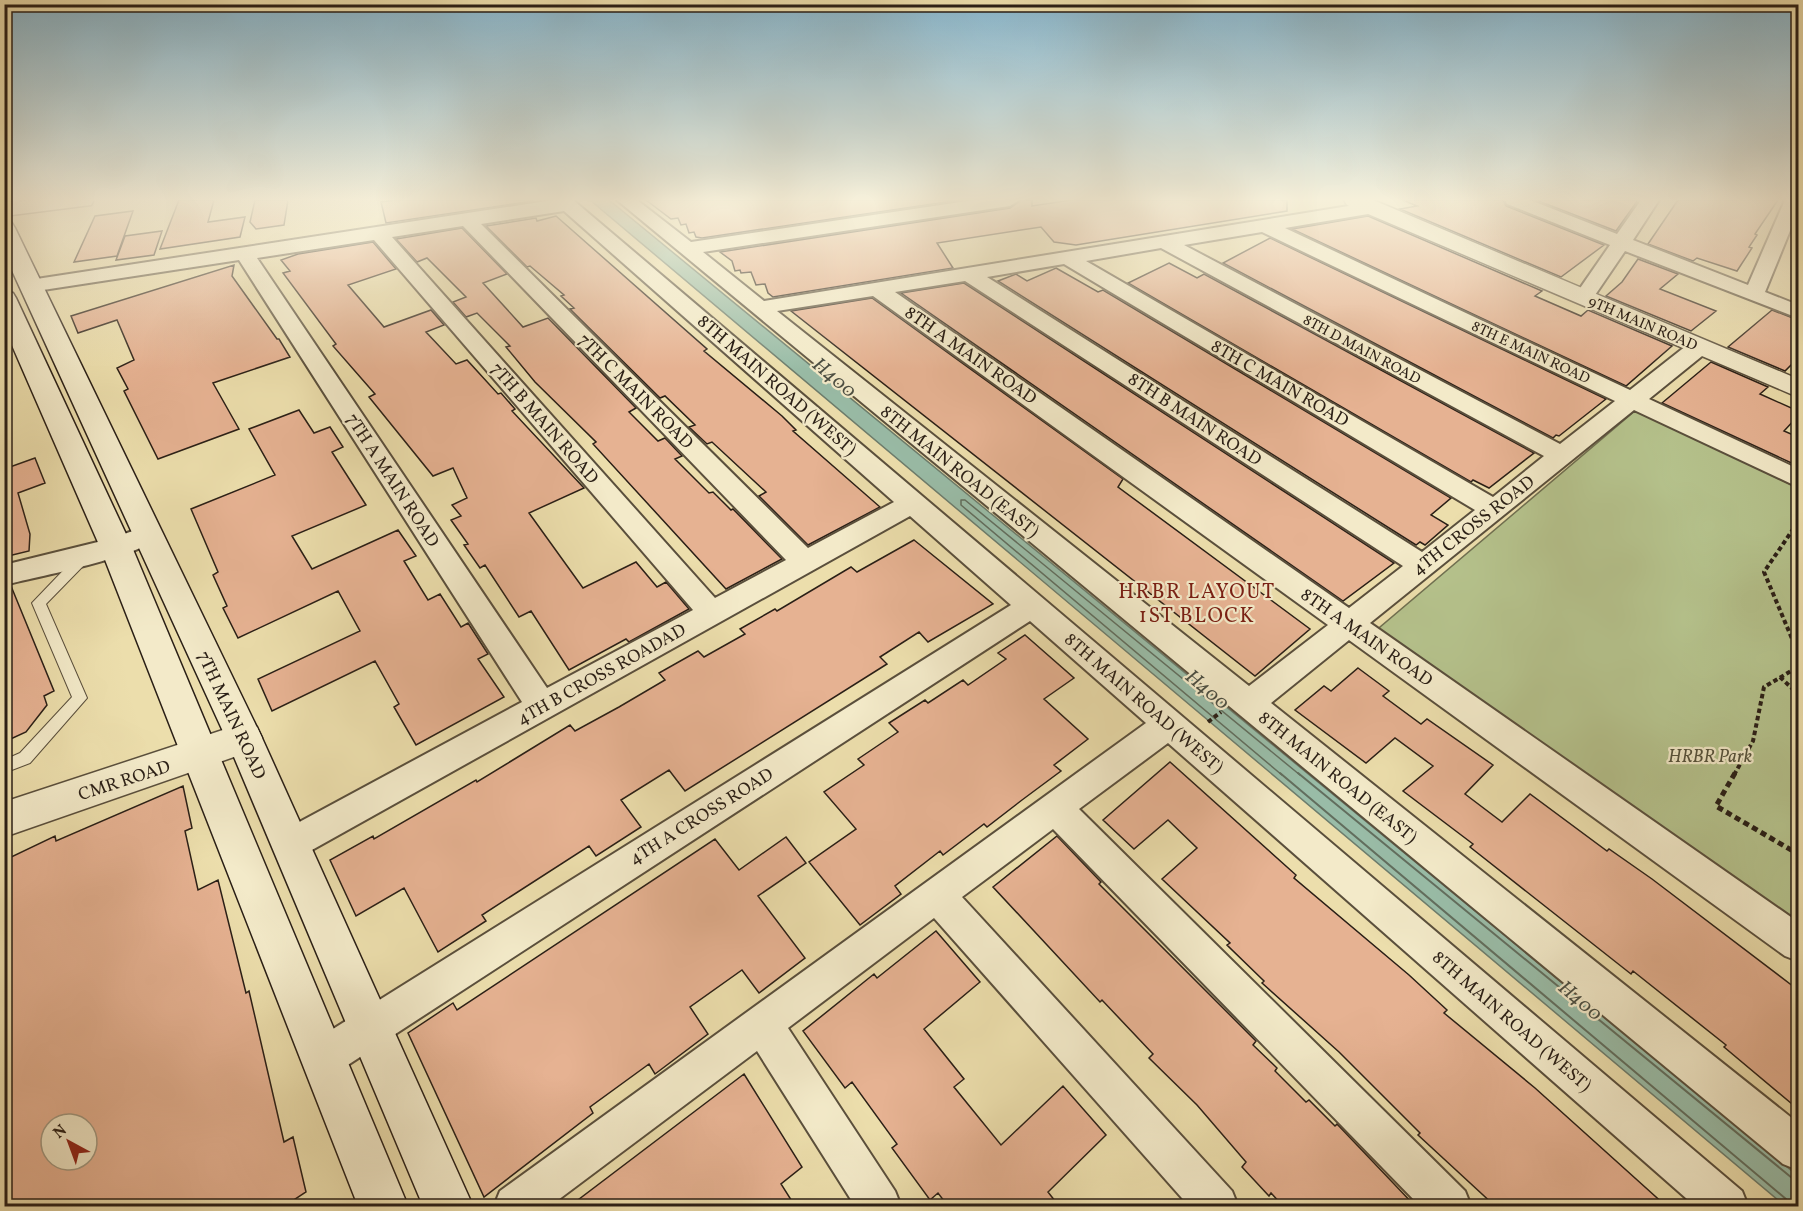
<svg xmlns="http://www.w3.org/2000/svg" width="1803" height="1211" viewBox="0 0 1803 1211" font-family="Vollkorn,serif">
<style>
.green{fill:#b5c28c;stroke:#707051;stroke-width:1.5}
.water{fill:#99bca7;stroke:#6d7d6d;stroke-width:1.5}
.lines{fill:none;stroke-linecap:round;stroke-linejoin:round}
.shore-far1{stroke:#626e5e;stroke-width:1.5}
.shore{stroke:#626e5e;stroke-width:2}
.building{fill:#e6b292;stroke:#2a1f16;stroke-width:1.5;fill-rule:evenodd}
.service-casing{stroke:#5a4f3c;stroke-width:2}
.minor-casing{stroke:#5a4f3c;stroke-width:4}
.tertiary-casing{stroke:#5a4f3c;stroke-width:3}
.secondary-casing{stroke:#2a1f16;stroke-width:3}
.trunk-casing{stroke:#2a1f16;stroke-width:3}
.path-far1{stroke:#2a1f16;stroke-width:4;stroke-dasharray:4.5 3;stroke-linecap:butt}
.path{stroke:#2a1f16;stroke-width:5;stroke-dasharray:6 4;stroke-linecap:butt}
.service{fill:#f3eac9;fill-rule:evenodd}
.minor{fill:#f3eac9;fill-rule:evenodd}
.tertiary{fill:#f3eac9;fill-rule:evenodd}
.secondary{fill:#f3eac9;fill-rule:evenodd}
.trunk{fill:#e6bf76;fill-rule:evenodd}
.labels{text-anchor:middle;stroke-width:4.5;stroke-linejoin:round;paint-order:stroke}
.far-street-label{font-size:15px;fill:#2a1f16;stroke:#f3eac9}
.street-label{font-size:18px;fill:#2a1f16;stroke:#f3eac9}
.park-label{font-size:18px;font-style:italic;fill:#545039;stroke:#f3eac9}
.water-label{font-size:20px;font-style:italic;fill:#4b4e42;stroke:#f3eac9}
.quarter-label{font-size:21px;letter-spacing:1.5px;fill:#7a1f14;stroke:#f3eac9}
</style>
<rect width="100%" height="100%" fill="#ecdeac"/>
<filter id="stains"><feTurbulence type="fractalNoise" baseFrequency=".00333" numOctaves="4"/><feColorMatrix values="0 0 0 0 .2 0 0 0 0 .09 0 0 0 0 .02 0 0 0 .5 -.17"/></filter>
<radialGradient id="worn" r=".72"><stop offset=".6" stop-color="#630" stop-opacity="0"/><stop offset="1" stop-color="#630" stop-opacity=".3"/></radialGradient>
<path class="green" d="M1636,410L1798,488V925L1373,633Z"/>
<path class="water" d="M590,200H609L1798,1176V1206H1785Z"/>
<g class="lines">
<path class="shore-far1" d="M1282,775L961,505V500H965L1300,775"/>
<path class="shore" d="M1280,773L1786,1199L1788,1206
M1298,773L1792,1178L1798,1180"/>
</g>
<path class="building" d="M179,200H214L208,222L245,217L240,237L160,249Z
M255,200H288L284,225L256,229L250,222Z
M395,200H533V201L386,223L381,202Z
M646,200H960L702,238L696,237L694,232L689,233L686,224L681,225L678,218L671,219Z
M1021,200H1032V206L1072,200H1287V211L1076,245L1054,242L1041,227L937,243L953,268L773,297L768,293L765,284L756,285L751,272L741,273L740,270L735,271L732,261L720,252L1010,208Z
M1403,200H1503L1506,206L1604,245L1561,277L1400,209L1417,206Z
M1536,200H1638L1616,231Z
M1678,200H1778L1755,234L1757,235L1749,247L1752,248L1737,271L1697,258L1693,261L1648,244Z
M133,211L117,256L74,262L95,216Z
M556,216L707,349L704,351L782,416L796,430L793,431L880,507L808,545L759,496L766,492L712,442L707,444L689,427L695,425L665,396L660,398L570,309L574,308L561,296L564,295L530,266L527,267L486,226L536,218L537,221Z
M1368,216L1542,291L1535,296L1581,316L1588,310L1672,346L1626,386L1292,229Z
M462,228L507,274L483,283L523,327L548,318L636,408L629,412L658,441L665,438L682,456L675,459L709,493L713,492L731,510L733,509L782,559L726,589L593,444L596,442L535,382L506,347L510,346L477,313L466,317L453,302L466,297L427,258L417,262L396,239Z
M162,231L154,255L116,260L125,236Z
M1270,238L1606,399L1559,436L1556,435L1553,438L1223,263Z
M373,242L396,269L348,285L384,327L431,310L444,325L426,332L456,364L467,360L498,394L501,393L515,409L512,411L584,488L529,513L583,588L636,562L657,587L666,582L689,609L629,642L626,639L569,670L531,611L519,617L485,565L480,568L464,545L468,544L451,520L461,516L452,505L467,498L453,468L433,476L369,397L375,394L333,346L336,344L283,273L290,271L281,260L298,254Z
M1638,259L1678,274L1660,289L1716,311L1691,331L1606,296L1622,282Z
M1169,263L1197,278L1204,274L1534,453L1489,488L1473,480L1471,482L1128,283Z
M234,265L232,276L277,339H279L290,357L213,383L239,429L158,459L124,391L128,389L117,368L134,360L117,320L78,333L71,316Z
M1056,268L1098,292L1103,290L1451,498L1431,515L1448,525L1425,545L1420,542L1416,545L998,281L1016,274L1027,281Z
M964,283L1394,563L1343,601L901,293Z
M872,298L1123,479L1118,487L1310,629L1255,676L791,311Z
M1772,310L1798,320V358L1785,371L1728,347Z
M1711,362L1768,387L1760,394L1798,411V416L1784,431L1798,437V466L1662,403Z
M299,410L314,433L330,427L343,447L332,452L366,505L292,536L312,569L398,530L416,556L404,561L428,600L440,594L461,627L468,623L488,654L478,659L504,697L416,745L394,707L399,704L375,661L272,711L258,679L360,631L338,591L238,638L223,608L227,606L213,575L218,572L191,509L275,475L249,429Z
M35,458L45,483L18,493L30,534L29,551L4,557V466L10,467Z
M914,540L993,604L928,642L919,632L880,657L887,664L685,791L669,770L621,800L641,827L596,856L589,846L482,915L486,921L438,952L404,888L356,916L330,860L373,836L374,839L476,780L477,782L570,725L575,731L619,707L665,680L659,673L698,651L704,657L745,634L740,629L775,609L777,611L851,567L857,572Z
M11,586L54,691L44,696L47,705L26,732L4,742V587Z
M1025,635L1074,678L1044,699L1088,739L1054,765L1061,771L1022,800L987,827L984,824L943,855L940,851L895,886L901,894L860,925L809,862L856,829L824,792L864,765L858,759L898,732L889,723L925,700L928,703L963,680L968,685L1006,659L998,653Z
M1358,668L1389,691L1383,696L1421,724L1427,719L1493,765L1465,794L1502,822L1530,794L1607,851L1609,849L1652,879L1798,990V1109L1724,1047L1726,1045L1633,971L1631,974L1470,847L1473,844L1403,791L1433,766L1395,738L1366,763L1295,710L1324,686L1331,691Z
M1170,762L1296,875L1294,878L1409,975L1447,1010L1444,1013L1535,1088L1666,1206H1495L1418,1135L1420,1133L1339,1052L1262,983L1264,981L1227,945L1230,943L1162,879L1197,848L1168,820L1134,849L1103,820Z
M183,786L192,828L185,831L198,890L218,880L246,993L249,991L284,1142L293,1137L306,1192L292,1201L293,1206H4V868L9,858L55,836L56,841ZM51,1124H87V1160H51Z
M1057,836L1101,882L1099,884L1256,1041L1253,1045L1277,1068L1275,1071L1306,1102L1309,1100L1335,1126L1337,1124L1415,1206H1283L1271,1193L1269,1196L1242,1167L1246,1162L1197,1105L1149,1058L1153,1054L1102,1000L1100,1002L993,887Z
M786,837L806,863L758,896L805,958L759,993L742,970L690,1007L708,1034L655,1074L649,1064L590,1107L593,1113L484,1197L408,1033L453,1003L457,1010L715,839L739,870Z
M936,931L980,982L924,1029L964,1079L954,1087L1001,1145L1063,1086L1106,1135L1048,1192L1059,1206H948L938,1193L930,1200L892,1148L897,1144L852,1082L845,1088L803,1031L874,974L877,978Z
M744,1074L802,1167L781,1184L795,1206H570Z"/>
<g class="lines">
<defs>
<path id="service" d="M83,553L89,558L88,561L46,604L87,698L30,763L4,773V760L20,753L72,697L32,603L78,555Z"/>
<path id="minor" d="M553,200H573L1742,1191L1748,1206H1695L1168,743L1079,809L1465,1191L1471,1206H1420L1053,829L962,897L1232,1191L1238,1206H1189L934,918L788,1028L895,1191L901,1206H855L757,1051L550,1206H494L500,1191L1146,723L1030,621L337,1072L323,1078L309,1072L303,1058L309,1044L1011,605L910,516L303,855L291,860L279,855L274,844L279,833L522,702L239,260L30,292L23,290L20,286L23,282L30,280ZM564,211L894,502L808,548L481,224ZM463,226L786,560L715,598L392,237ZM374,240L693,610L547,688L257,258Z
M617,200H637L691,242L974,200H1019L1010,206L703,252L764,301L1373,202L1382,208L1380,212L1285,228L1630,390L1691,342H1707L1710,347L1707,352L1649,399L1798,469V487L1634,410L1370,623L1798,922V961L1785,956L1349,640L1271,703L1798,1123V1170L1783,1164ZM1262,232L1615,401L1560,444L1184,245ZM1161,248L1544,456L1493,497L1086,261ZM1064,264L1475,510L1422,552L987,277ZM965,281L1403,566L1349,608L895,292ZM873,296L1328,625L1249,686L777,311Z
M1505,200H1530L1617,234L1641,200H1659L1633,240L1748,285L1785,200H1798V211L1765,292L1798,305V318L1625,251L1591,301H1577L1574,297L1610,245L1507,204Z
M147,526L156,528L160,535C149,555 32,578 4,585V565L110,539Z"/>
<path id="tertiary" d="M33,200H94L91,205L83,206L4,216V203Z
M1344,200H1373L1798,379V397L1347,205Z
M244,723L257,727L262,738L257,749L4,837V802Z"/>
<path id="secondary" d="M4,221L12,223L15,228L262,738L473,1206H423L226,738L4,253Z
M4,291L13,293L16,298L132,547L408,1206H358L100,547L4,327Z"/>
<path id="trunk" d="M4,200H20L17,205L4,206Z"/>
</defs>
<use href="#service" class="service-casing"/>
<use href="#minor" class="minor-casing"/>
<use href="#tertiary" class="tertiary-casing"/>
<use href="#secondary" class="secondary-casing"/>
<use href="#trunk" class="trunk-casing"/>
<path class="path-far1" d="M1798,522L1764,572L1798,653
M1780,677L1798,694
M1208,722L1221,712
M1734,775L1753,741L1764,687L1798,667"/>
<path class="path" d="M1735,773L1716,806L1798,854"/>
<use href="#service" class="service"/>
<use href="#minor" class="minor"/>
<use href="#tertiary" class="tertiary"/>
<use href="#secondary" class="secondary"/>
<use href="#trunk" class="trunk"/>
</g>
<linearGradient id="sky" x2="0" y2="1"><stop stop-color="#88b7ce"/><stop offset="0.54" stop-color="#f6f0da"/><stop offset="1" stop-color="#f6f0da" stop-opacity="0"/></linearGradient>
<rect width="1803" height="369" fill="url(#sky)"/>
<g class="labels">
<g class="far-street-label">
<text transform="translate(1643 323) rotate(23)" y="5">9TH MAIN ROAD</text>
<text transform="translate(1362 349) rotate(28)" y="5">8TH D MAIN ROAD</text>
<text transform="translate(1531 352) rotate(25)" y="5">8TH E MAIN ROAD</text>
</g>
<g class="street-label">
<text transform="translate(971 355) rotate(35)" y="6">8TH A MAIN ROAD</text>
<text transform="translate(1280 383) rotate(30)" y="6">8TH C MAIN ROAD</text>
<text transform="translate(777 385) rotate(41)" y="6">8TH MAIN ROAD (WEST)</text>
<text transform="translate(636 391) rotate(45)" y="6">7TH C MAIN ROAD</text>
<text transform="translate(1195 419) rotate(33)" y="6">8TH B MAIN ROAD</text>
<text transform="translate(545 423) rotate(49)" y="6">7TH B MAIN ROAD</text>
<text transform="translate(960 471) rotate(39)" y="6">8TH MAIN ROAD (EAST)</text>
<text transform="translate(393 480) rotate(57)" y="6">7TH A MAIN ROAD</text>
<text transform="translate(1473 525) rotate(-38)" y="6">4TH CROSS ROAD</text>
<text transform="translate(1367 637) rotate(35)" y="6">8TH A MAIN ROAD</text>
<text transform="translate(601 674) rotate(-29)" y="6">4TH B CROSS ROADAD</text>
<text transform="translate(1144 703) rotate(41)" y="6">8TH MAIN ROAD (WEST)</text>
<text transform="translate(232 715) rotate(65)" y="6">7TH MAIN ROAD</text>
<text transform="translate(1338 777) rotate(39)" y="6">8TH MAIN ROAD (EAST)</text>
<text transform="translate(124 780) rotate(-18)" y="6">CMR ROAD</text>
<text transform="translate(701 816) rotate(-32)" y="6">4TH A CROSS ROAD</text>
<text transform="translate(1512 1021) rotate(41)" y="6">8TH MAIN ROAD (WEST)</text>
</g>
<g class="park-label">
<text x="1710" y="762">HRBR Park</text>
</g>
<g class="water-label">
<text transform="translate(835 377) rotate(40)" y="7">H400</text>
<text transform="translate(1208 689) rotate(40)" y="7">H400</text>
<text transform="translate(1581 1000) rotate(40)" y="7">H400</text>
</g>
<g class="quarter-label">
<text x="1197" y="598">HRBR LAYOUT<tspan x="1197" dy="24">1ST BLOCK</tspan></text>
</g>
</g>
<rect width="1803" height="1211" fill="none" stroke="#ecdeac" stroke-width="24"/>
<rect x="6" y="6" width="1791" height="1199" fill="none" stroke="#2a1f16" stroke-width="3"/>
<rect x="12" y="12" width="1779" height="1187" fill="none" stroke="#2a1f16" stroke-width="1.5"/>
<g transform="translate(69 1142) rotate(319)"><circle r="28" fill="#f3eac9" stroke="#a39981" stroke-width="1.5"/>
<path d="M0-4.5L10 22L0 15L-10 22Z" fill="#8f2418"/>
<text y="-9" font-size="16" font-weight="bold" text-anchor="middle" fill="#2a1f16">N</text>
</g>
<rect width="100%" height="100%" filter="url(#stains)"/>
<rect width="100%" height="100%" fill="url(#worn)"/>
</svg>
